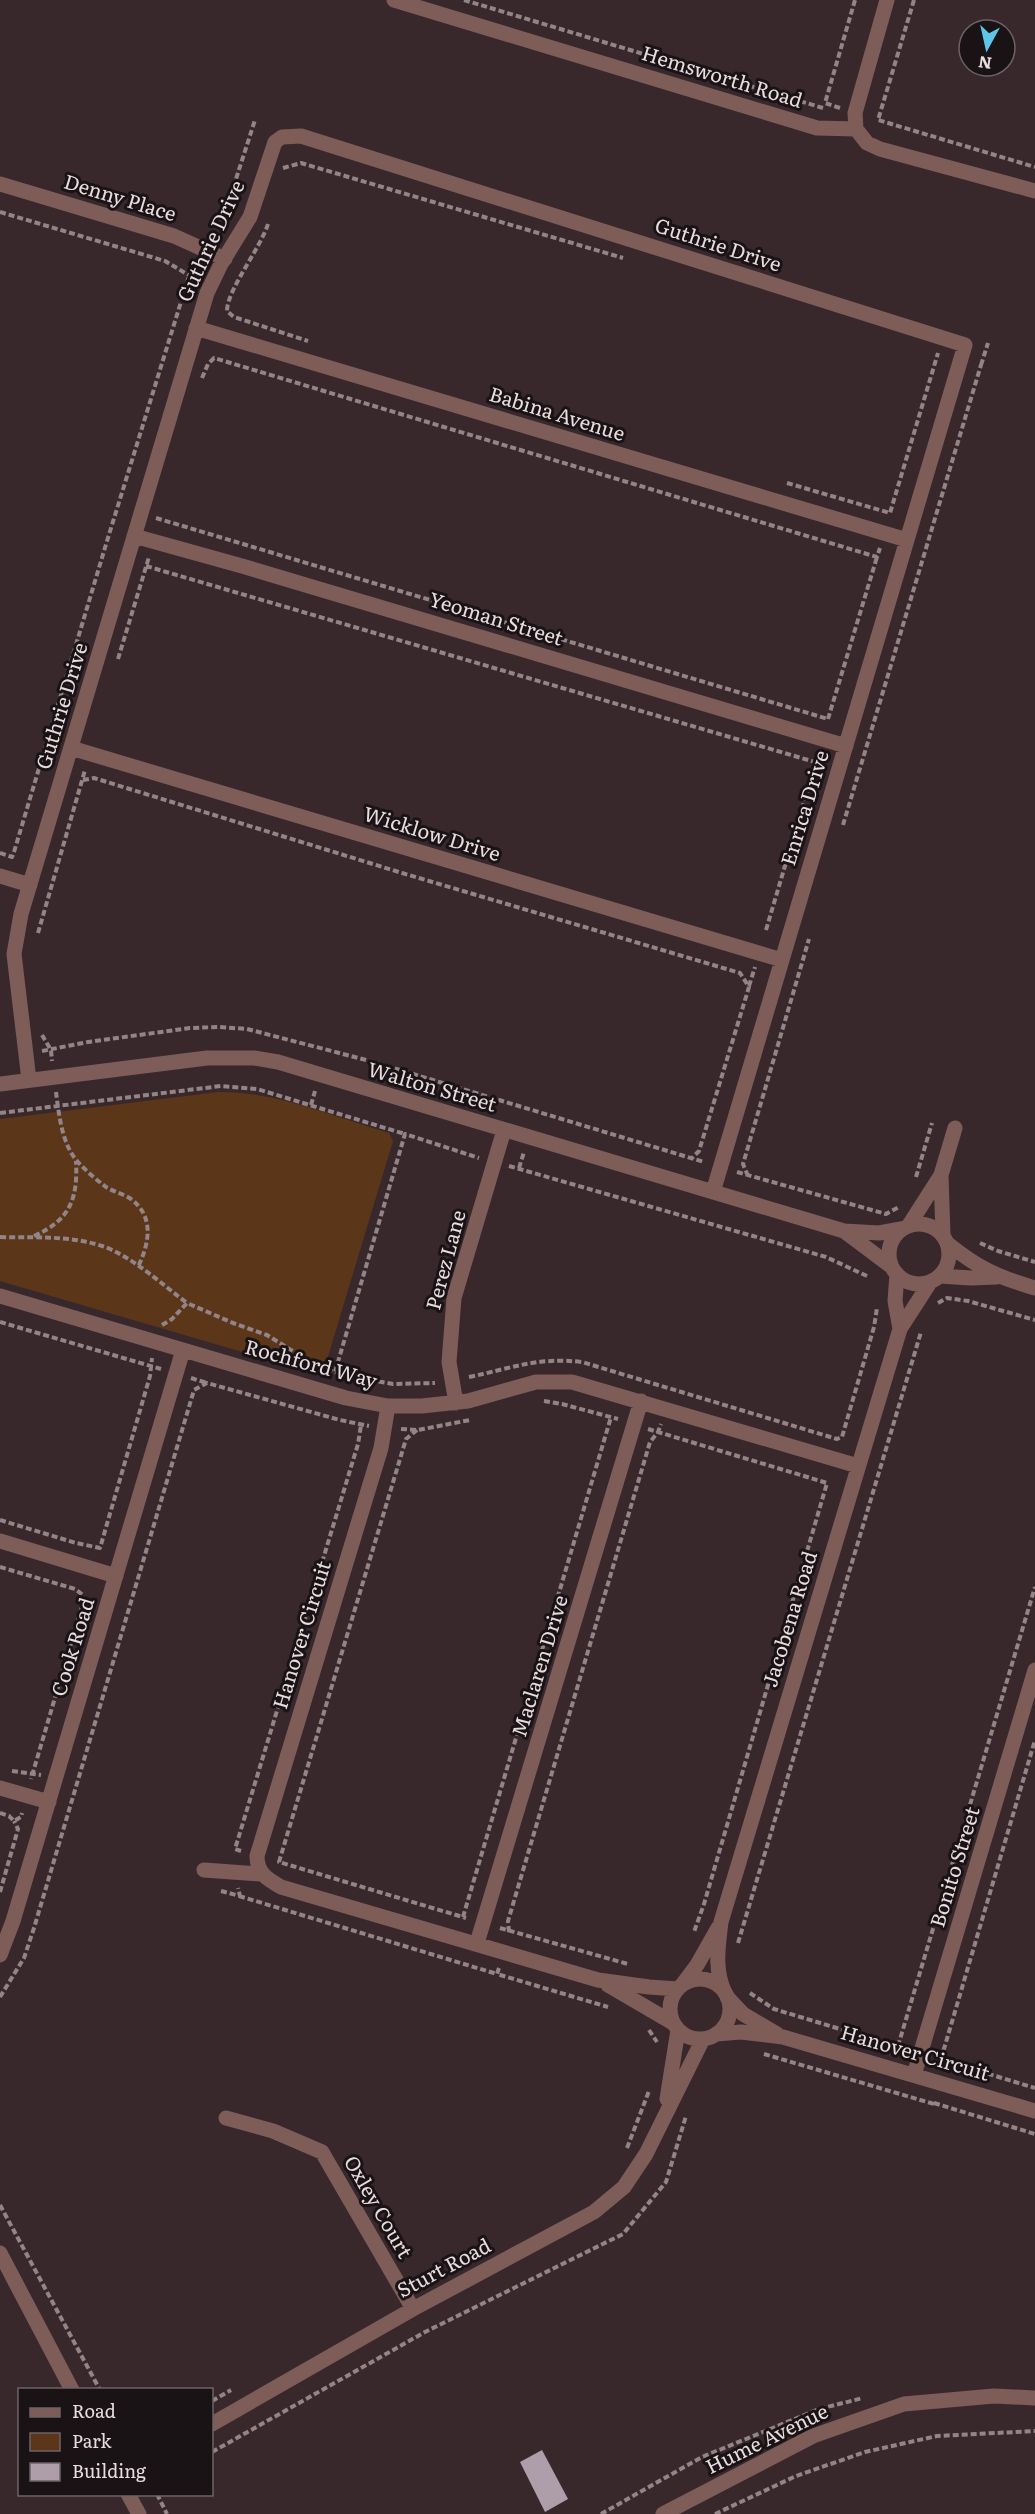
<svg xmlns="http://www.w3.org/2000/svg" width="1035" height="2514" viewBox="0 0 1035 2514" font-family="Literata,serif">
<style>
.green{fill:#5b3619}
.building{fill:#ae9eaa}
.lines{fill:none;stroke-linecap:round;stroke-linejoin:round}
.path{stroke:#928487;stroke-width:4;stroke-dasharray:6 3;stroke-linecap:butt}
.minor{stroke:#7e5d58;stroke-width:15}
.labels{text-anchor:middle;stroke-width:6;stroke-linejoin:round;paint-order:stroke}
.street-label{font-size:20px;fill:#e8dcdf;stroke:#1a1315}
</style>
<rect width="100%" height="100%" fill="#38282c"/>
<path class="green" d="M218,1092C276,1091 334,1117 389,1133L393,1141L324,1370L317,1374L0,1281V1119Z"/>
<path class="building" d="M542,2450L568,2499L545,2512L520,2462Z"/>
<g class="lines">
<path class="path" d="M464,0L823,108
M914,0L878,120L1035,167
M840,108L825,103L855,0
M283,168L301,163L623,258
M0,212L165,261L197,280
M268,224C260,249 227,290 227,311L234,317L308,341
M213,237L226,210L255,120
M981,365L988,343
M202,378L208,364L214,358L877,557L880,548
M787,483L890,513L938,353
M156,518L828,719
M146,566L815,762
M118,659L149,557
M828,719L877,557
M83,780L94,778L402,873L740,973L749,987L699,1151L692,1158
M843,825L981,365
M0,853L12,857L14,852L107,541L189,276L195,263
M766,930L816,761
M38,933L85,770
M749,986L755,967
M42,1035L51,1050L52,1061
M42,1051L88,1042L190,1028L219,1027L247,1029L370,1061L704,1162
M56,1092C59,1115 62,1145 78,1162C86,1171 97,1180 106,1187C114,1192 124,1194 131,1199C155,1217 149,1244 138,1267
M311,1105L315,1091
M0,1113L221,1086L257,1089L405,1134
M509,1166L826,1257L869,1277
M519,1168L524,1152
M737,1172L886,1214L899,1207
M748,1176L743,1164L809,939
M916,1177L932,1123
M34,1236C70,1220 78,1199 76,1161
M0,1237C35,1238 68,1235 102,1246C130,1255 163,1285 187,1303
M980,1243L998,1251L1035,1262
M938,1303L947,1298L968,1301L1035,1320
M0,1322L161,1369
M162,1325L172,1319L187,1303L233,1323L267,1335L315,1365L335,1372L405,1134L479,1158
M335,1372L352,1377
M352,1377L393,1384L435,1383
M469,1377C513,1368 536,1357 582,1362L837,1439L842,1437L874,1327L877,1308
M191,1378L207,1383
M544,1401L562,1404L618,1419
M401,1429L418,1430L470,1420
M648,1429L827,1483L704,1904L694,1932
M417,1430L406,1439L279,1862L466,1918
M0,1520L76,1543L100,1548L150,1376L152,1358
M0,1567L75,1589L83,1595V1603L31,1779
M12,1771L41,1775
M0,1813L9,1816L14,1821L21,1817L22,1813
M241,1851L235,1849L358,1444L361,1425
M221,1891L240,1896L238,1888
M0,1892L18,1829L14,1821
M239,1896L497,1974
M463,1917L611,1417
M500,1928L628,1964
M509,1932L508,1921L650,1442L658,1432L661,1424
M738,1943L921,1332
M499,1968L497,1974L608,2007
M750,1993L774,2009L906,2049
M0,1997L24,1958L34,1928L194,1390L207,1383L340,1420L369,1426
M649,2030L657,2042
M898,2046L1035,1587
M764,2054L934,2104
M936,2058L1035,2088
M941,2059L1035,1740
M934,2103L1035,2134
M627,2148L649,2091
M0,2205L100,2390
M212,2401L231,2390
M212,2452L425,2332L623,2234L666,2182L686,2116
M157,2494L167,2514
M601,2514L702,2457L819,2409L863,2398
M715,2514L796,2476L865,2452L937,2436L1035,2431"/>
<path class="minor" d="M394,0L817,128L856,129L867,143L880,149L1035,191
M856,129L855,113L887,0
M0,184L174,236L225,259
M196,328L907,540
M134,536L242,566L846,746
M71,748L782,960
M0,876L30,885
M29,1080L14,954L21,914L207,293L221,264L250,217L275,142L282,137L301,136L965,345L713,1192
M0,1084L207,1058H254L278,1062L844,1231L879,1233L901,1229
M941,1175L943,1235
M889 1254a30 30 0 1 1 60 0a30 30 0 1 1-60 0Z
M909,1225L941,1175L955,1128
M844,1231L892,1267
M947,1243C978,1268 997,1277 1035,1288
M897,1274L895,1301L900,1329
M939,1276L971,1278L997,1277
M0,1296L346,1398L388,1406H422L468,1401L536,1382H572L858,1466
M456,1403L449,1362L454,1298L504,1130
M388,1406L381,1448L257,1856C257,1873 267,1879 281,1887L598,1980L649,1987L678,1989
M0,1541L116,1576
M0,1788L49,1802
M204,1870L261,1874
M477,1943L641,1401
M0,1955L13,1921L183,1350
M670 2009a30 30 0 1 1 60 0a30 30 0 1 1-60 0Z
M608,1985L673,2023
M682,1985L697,1965L718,1928
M725,1993C714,1970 718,1947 721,1922L900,1329L931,1281
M727,1997L743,2014L777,2034
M716,2034L741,2032L783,2037L1035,2111
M914,2075L1035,1670
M667,2099L678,2030
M226,2118L273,2131L322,2152L413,2309
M0,2253L72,2390
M212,2424L413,2309L594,2212L624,2187L646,2154L703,2039
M128,2494L139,2514
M663,2514L813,2436L904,2404L994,2396L1035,2398"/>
</g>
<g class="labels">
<g class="street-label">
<text transform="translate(722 77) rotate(17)" y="7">Hemsworth Road</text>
<text transform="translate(120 198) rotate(17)" y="7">Denny Place</text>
<text transform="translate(211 241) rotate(-65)" y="7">Guthrie Drive</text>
<text transform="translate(718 245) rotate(18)" y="7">Guthrie Drive</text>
<text transform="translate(557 414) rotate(17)" y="7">Babina Avenue</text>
<text transform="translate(496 619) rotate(17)" y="7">Yeoman Street</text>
<text transform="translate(62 706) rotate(-73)" y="7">Guthrie Drive</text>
<text transform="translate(805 808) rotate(-73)" y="7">Enrica Drive</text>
<text transform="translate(432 834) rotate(17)" y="7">Wicklow Drive</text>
<text transform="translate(432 1087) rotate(16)" y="7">Walton Street</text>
<text transform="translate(446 1260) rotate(-75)" y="7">Perez Lane</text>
<text transform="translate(311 1364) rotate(15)" y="7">Rochford Way</text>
<text transform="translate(790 1619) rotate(-73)" y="7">Jacobena Road</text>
<text transform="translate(302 1635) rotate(-73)" y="7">Hanover Circuit</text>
<text transform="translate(73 1647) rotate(-73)" y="7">Cook Road</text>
<text transform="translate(540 1666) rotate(-73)" y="7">Maclaren Drive</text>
<text transform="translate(955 1867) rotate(-73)" y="7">Bonito Street</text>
<text transform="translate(915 2053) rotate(16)" y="7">Hanover Circuit</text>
<text transform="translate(378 2207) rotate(60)" y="7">Oxley Court</text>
<text transform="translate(444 2268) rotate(-28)" y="7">Sturt Road</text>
<text transform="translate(767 2439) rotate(-26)" y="7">Hume Avenue</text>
</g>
</g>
<rect x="18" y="2388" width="195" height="108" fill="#1a1315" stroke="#6c6366" stroke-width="1.5"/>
<rect x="30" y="2408" width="30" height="9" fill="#7e5d58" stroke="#6c6366" stroke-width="1.5"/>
<text x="72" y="2418" font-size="18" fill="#e8dcdf">Road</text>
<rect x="30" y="2433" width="30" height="18" fill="#5b3619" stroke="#6c6366" stroke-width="1.5"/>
<text x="72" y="2448" font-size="18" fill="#e8dcdf">Park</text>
<rect x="30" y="2463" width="30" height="18" fill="#ae9eaa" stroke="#6c6366" stroke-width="1.5"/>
<text x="72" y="2478" font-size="18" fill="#e8dcdf">Building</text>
<g transform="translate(987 48) rotate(188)"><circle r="28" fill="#1a1315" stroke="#6c6366" stroke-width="1.5"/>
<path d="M0-4.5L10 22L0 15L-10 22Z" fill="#5dc7e8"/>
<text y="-9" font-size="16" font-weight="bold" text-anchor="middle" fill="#e8dcdf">N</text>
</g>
</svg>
